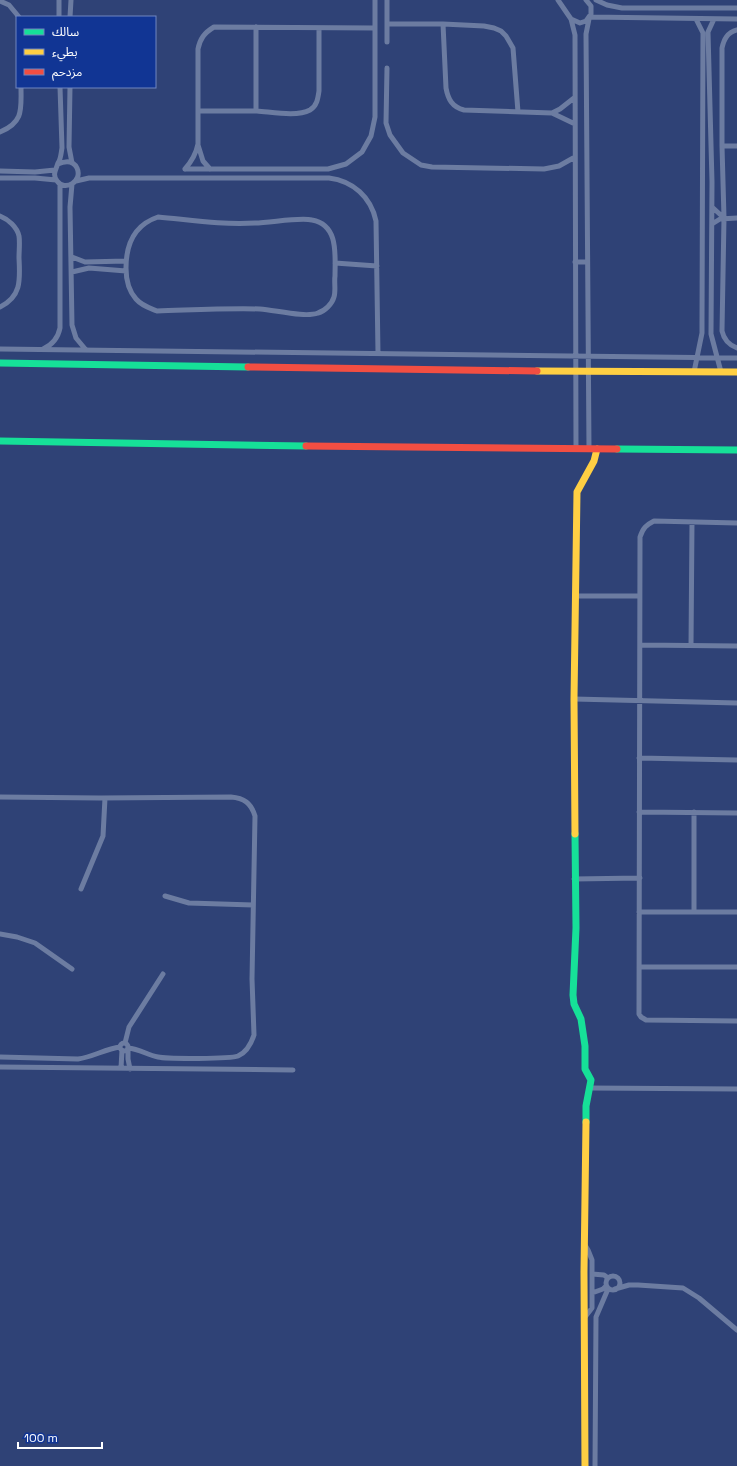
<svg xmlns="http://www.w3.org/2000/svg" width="737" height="1466" viewBox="0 0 737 1466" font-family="'Space Grotesk','Noto Sans Arabic',sans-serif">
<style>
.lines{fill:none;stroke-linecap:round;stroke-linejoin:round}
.street{stroke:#6c7ca1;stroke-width:5}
.fast{stroke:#16e098;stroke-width:7}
.slow{stroke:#ffcf43;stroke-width:7}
.jam{stroke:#f24e42;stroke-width:7}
</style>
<rect width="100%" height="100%" fill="#2f4276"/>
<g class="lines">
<path class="street" d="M59,0V17
M558,0L571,19L580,23L586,21L591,14V6L586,0
M596,0L607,5L622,8H737
M0,1L9,5L19,17
M70,17L71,0
M590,17L737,19
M571,19L575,35L576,449
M589,19L586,34L589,449
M714,19L708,32L712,182L711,334L721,372
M387,24H443L484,26L494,28L501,31L506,36L513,48L518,112
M443,24L446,88C448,99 452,107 464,110L552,113L575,124
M256,27V111
M737,30C727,33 724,39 722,48V146L724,218L722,331C724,340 729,345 737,348
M387,42V0
M387,68L386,123L390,135L403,153L421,165L432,167L544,169L559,166L575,157
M70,87L69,147L72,163
M198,111C218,111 238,111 257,111C272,112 297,117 310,110C317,106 318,98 319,91V29
M552,113L560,109L574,98
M0,132C24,122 21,109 21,87
M198,145L203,161L210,169
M722,146H737
M58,164C65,161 73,160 77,168C83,181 65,192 57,181C52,174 56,170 58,163C61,159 61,153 62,148L60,87
M185,169H328L346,164L362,152L371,136L375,117V0
M185,169C192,161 196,154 198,144V49C200,39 204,33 214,27L375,28
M0,171L35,172L55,170
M0,178H35L56,180
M76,181L89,178H329C353,181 371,197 376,221L378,353
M72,184L70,207L72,325L76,338L86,350
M712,207L724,218
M0,216C8,219 17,227 19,236C20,242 19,251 19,258C20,279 22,296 0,307
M158,217C191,220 222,225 255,223C270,223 299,217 312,220C339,225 335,255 335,276C334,282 336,291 334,297C332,304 325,311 318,313C305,318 275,310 260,309C226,308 192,310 157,311C150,308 142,306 136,299C128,290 126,279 126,268C126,244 134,225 158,217Z
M712,224L720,219L737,218
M72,257L85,262L126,261
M575,262H587
M335,263L377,266
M72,272L89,268L126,271
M0,349L737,358
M43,349C52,345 58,338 60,328V184
M694,372L702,333V322L703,33L696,19
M737,523L654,521C646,525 643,528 640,537L639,1014L641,1017L646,1020L737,1021
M575,596H639
M640,645L737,646
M691,646L692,522
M574,699L737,703
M639,758L737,760
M0,797L100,798L231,797C244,798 251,803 255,816L252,979L254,1035C251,1044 247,1052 238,1056C230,1059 167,1059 158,1057C147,1055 140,1049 128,1048
M639,812L737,813
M694,812V912
M574,879L640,878
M81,889L103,836L105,798
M165,896L189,903L253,905
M639,912H737
M0,934L17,937L35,943L72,969
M639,967H737
M125,1043L129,1027L163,974
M120 1047a4 4 0 1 1 8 0a4 4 0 1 1-8 0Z
M128,1049V1059L130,1069
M0,1057L78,1059C93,1057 105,1049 120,1047
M0,1067L293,1070
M121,1068L122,1050
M589,1088L737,1089
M585,1245L588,1250L592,1260V1308L585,1317
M592,1274L604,1275L608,1278
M606 1283a7 7 0 1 1 14 0a7 7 0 1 1-14 0Z
M615,1289L629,1285H638L683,1288L699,1298L737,1330
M592,1293L603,1289L606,1286
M595,1466L596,1317L608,1289"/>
<path class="fast" d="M0,363L248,367
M0,441L306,446
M617,449L737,450
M575,834L576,928L573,995L574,1004L581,1019L585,1046V1069L591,1080L586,1106V1122"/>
<path class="slow" d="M537,371L737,372
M575,834L574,699L577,492L594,461L597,449
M585,1466L584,1272L586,1122"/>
<path class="jam" d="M248,367L537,371
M306,446L617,449"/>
</g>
<rect x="16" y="16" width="140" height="72" fill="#113594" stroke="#7086bf"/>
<rect x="24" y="29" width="20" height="6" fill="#16e098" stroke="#7086bf"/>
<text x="52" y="36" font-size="12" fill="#ffffff">سالك</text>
<rect x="24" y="49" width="20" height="6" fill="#ffcf43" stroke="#7086bf"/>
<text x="52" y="56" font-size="12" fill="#ffffff">بطيء</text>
<rect x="24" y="69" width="20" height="6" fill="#f24e42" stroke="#7086bf"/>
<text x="52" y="76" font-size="12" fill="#ffffff">مزدحم</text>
<path d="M18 1442v6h84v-6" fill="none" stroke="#ffffff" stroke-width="2"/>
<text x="24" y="1442" font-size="12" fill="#ffffff" stroke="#113594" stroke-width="3" paint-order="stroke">100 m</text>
</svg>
